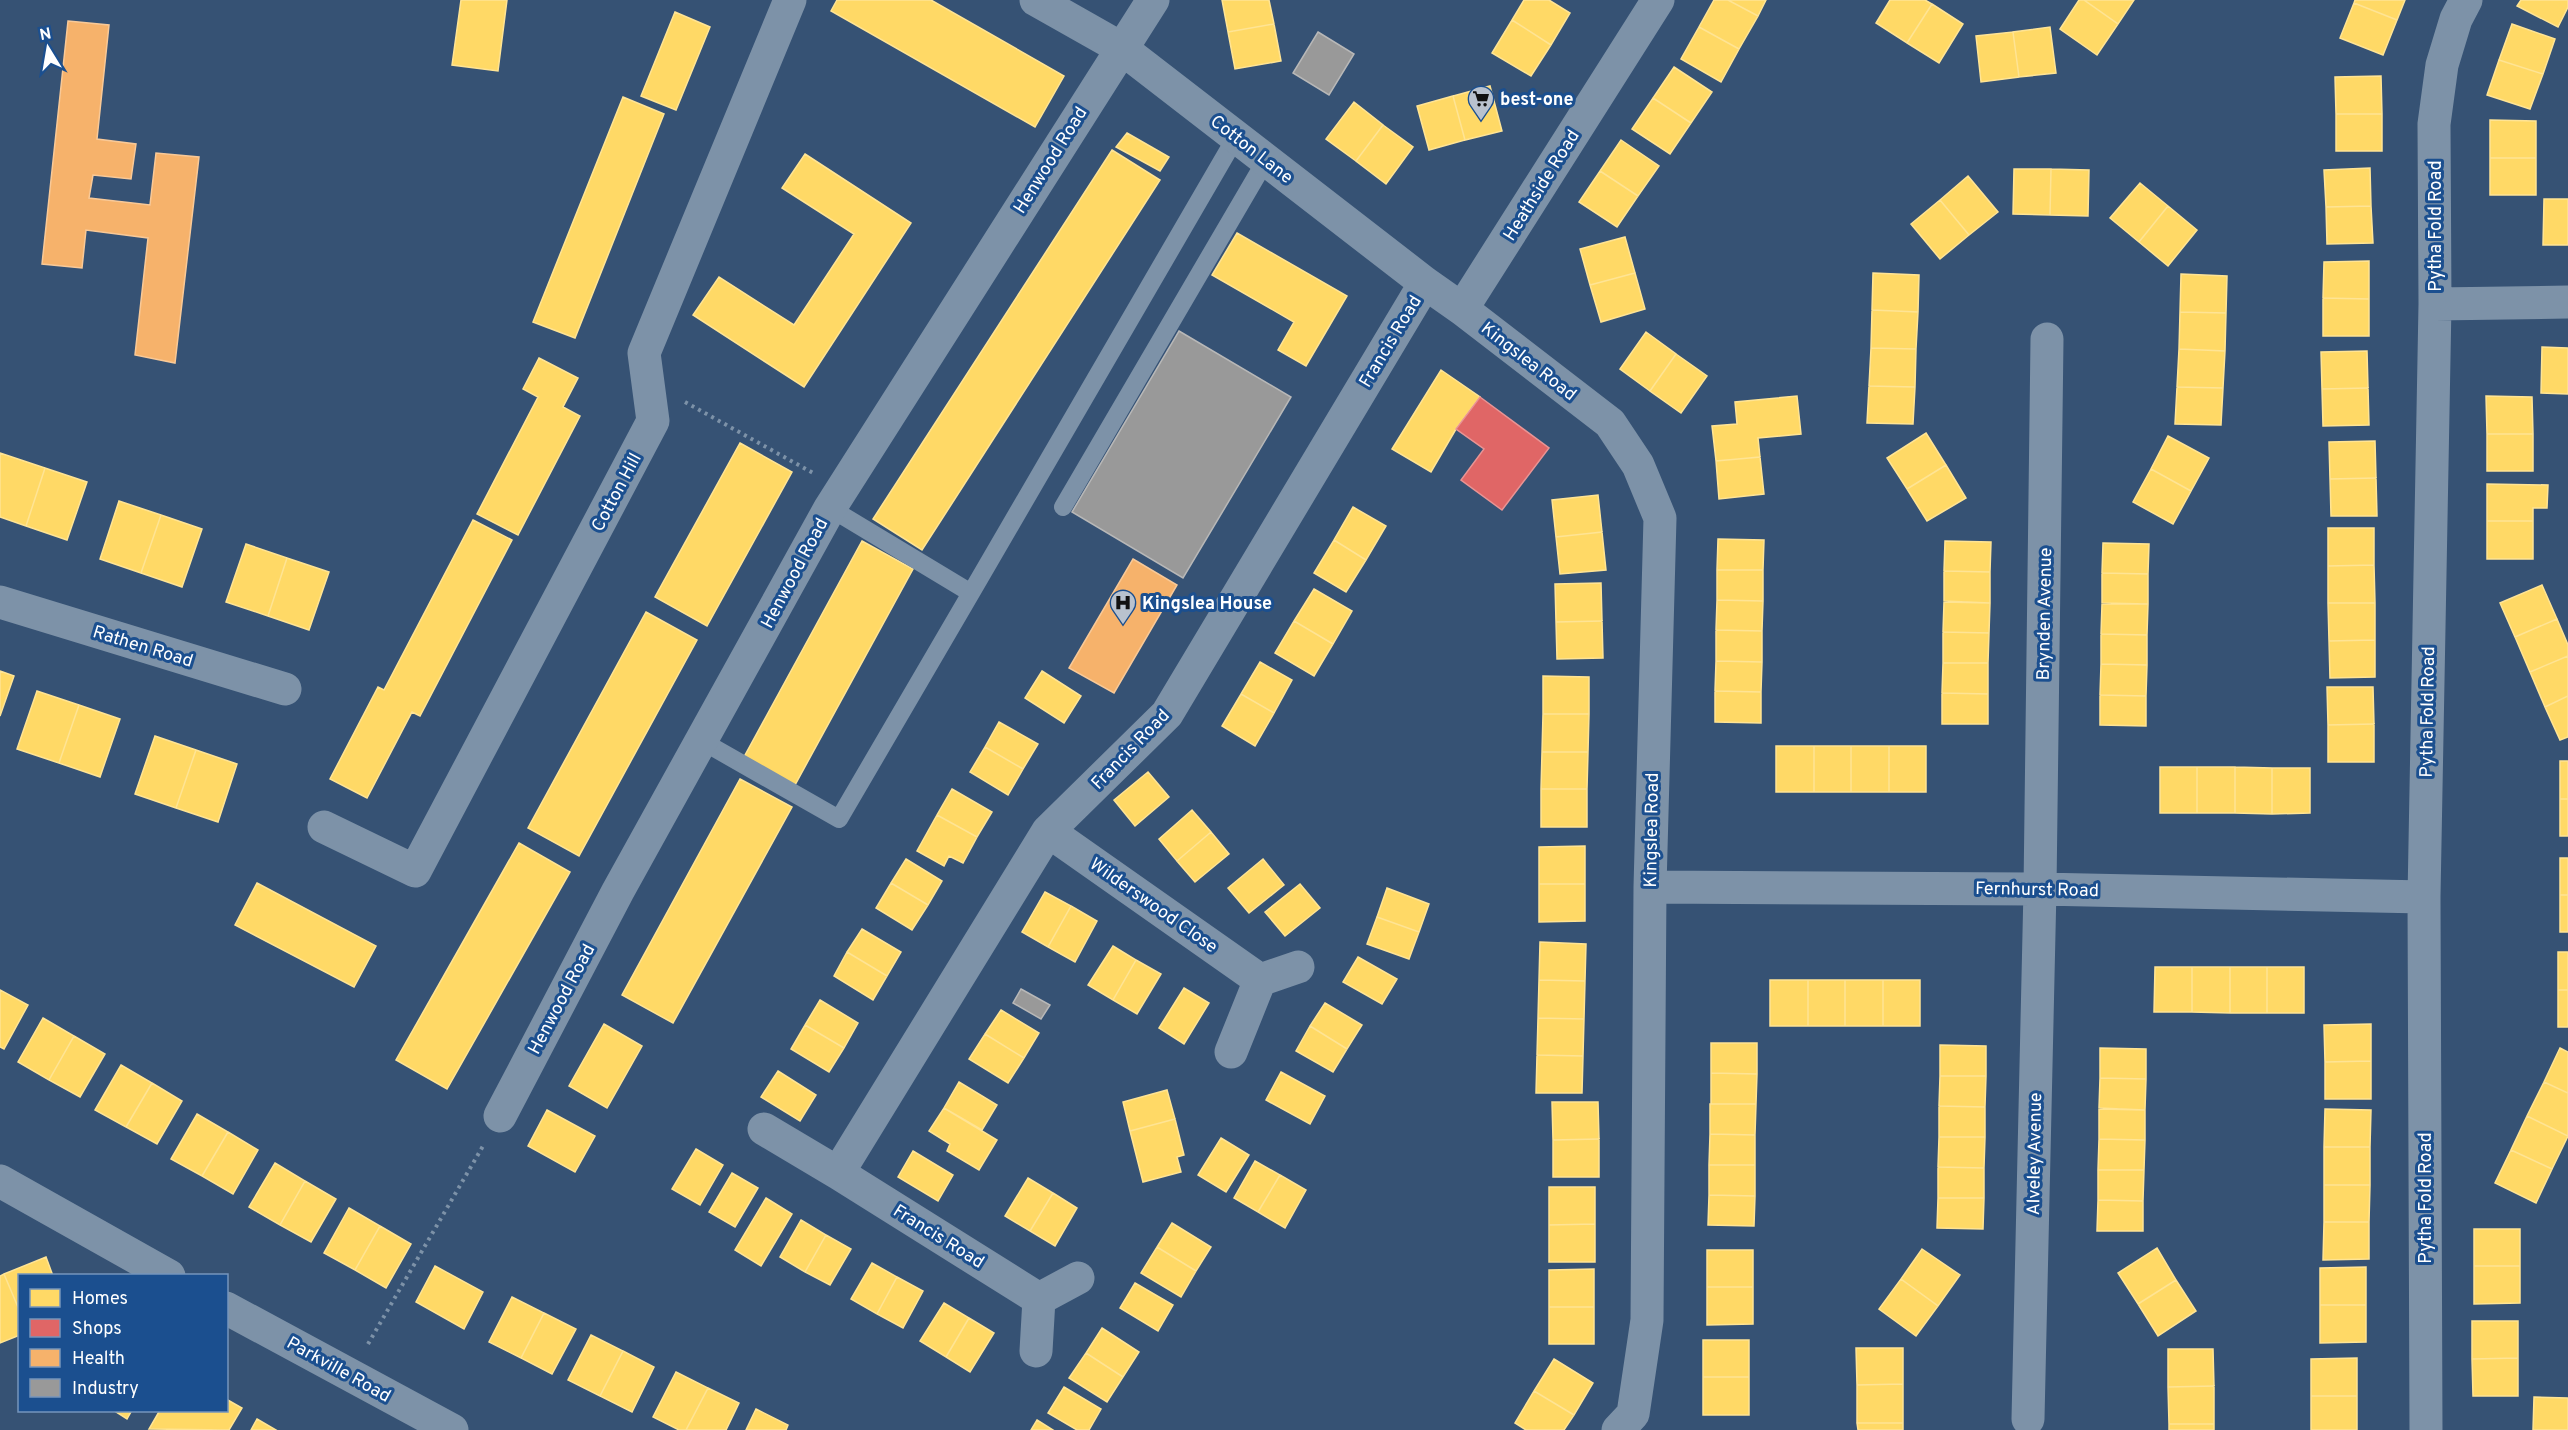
<svg xmlns="http://www.w3.org/2000/svg" width="2568" height="1430" viewBox="0 0 2568 1430" font-family="Overpass,sans-serif">
<style>
.homes{fill:#ffd966;stroke:#ffe494;stroke-width:1.5}
.shops{fill:#e06666;stroke:#e99494;stroke-width:1.5}
.health{fill:#f6b26b;stroke:#f9c997;stroke-width:1.5}
.industry{fill:#999;stroke:#b8b8b8;stroke-width:1.5}
.lines{fill:none;stroke-linecap:round;stroke-linejoin:round}
.path{stroke:#7d92a8;stroke-width:4;stroke-dasharray:3 4.5;stroke-linecap:butt}
.service{stroke:#7d92a8;stroke-width:18}
.minor{stroke:#7d92a8;stroke-width:33}
.tertiary{stroke:#7d92a8;stroke-width:33}
.labels{text-anchor:middle;stroke-width:6;stroke-linejoin:round;paint-order:stroke}
.poi-label{font-size:18px;font-weight:bold;fill:#fff;stroke:#1b4f8f;text-anchor:start}
.street-label{font-size:18px;fill:#fff;stroke:#1b4f8f}
</style>
<rect width="100%" height="100%" fill="#365274"/>
<path class="homes" d="M461,0H507L498,71L452,65Z
M837,0H931L1064,76L1035,127L831,11Z
M1222,0H1269L1274,24L1228,32Z
M1524,0H1549L1570,13L1551,45L1512,20Z
M1714,0H1728L1758,16L1739,49L1699,27Z
M1728,0H1766L1758,16Z
M1890,0H1925L1932,4L1907,43L1876,23Z
M2079,0H2084L2118,24L2097,55L2060,29Z
M2084,0H2134L2118,24Z
M2355,0H2405L2397,20L2354,3Z
M2521,0H2568V7L2558,27L2517,6Z
M2354,3L2397,20L2383,55L2340,38Z
M1932,4L1963,24L1939,63L1907,43Z
M675,12L710,27L676,110L641,96Z
M1512,20L1551,45L1531,76L1492,53Z
M1274,24L1281,61L1235,69L1228,32Z
M2512,24L2555,39L2543,74L2499,60Z
M1699,27L1739,49L1721,82L1681,59Z
M2050,27L2056,73L2019,77L2013,32Z
M2013,32L2019,77L1981,82L1976,36Z
M2499,60L2543,74L2530,109L2487,95Z
M1674,67L1712,92L1691,123L1653,98Z
M2381,76L2382,114H2336L2335,77Z
M1490,86L1502,131L1465,140L1453,96Z
M1453,96L1465,140L1429,150L1417,106Z
M623,97L664,114L575,338L533,322Z
M1653,98L1691,123L1670,154L1632,129Z
M1354,102L1383,125L1356,161L1326,139Z
M2336,114H2382V151H2336Z
M2490,120L2536,121V158H2490Z
M1383,125L1413,147L1386,184L1356,161Z
M1127,133L1169,157L1160,171L1116,147Z
M1621,140L1659,166L1638,196L1600,171Z
M1112,150L1160,180L922,550L873,519Z
M805,154L911,223L804,387L693,315L719,277L794,325L854,234L782,188Z
M2490,158H2536V195H2490Z
M2370,168L2371,206L2326,207L2324,170Z
M2014,169H2051L2050,215L2013,214Z
M2051,169L2089,170L2088,216L2050,215Z
M1600,171L1638,196L1617,227L1579,202Z
M1968,176L1998,212L1969,235L1940,200Z
M2140,183L2168,206L2139,242L2110,218Z
M2544,199H2568V245H2543Z
M1940,200L1969,235L1940,259L1911,224Z
M2168,206L2197,230L2168,266L2139,242Z
M2371,206L2373,243L2327,244L2326,207Z
M1237,233L1347,296L1306,366L1278,350L1294,322L1212,275Z
M1625,237L1635,273L1590,285L1580,249Z
M2369,261V299L2323,298L2324,262Z
M1635,273L1645,309L1601,322L1590,285Z
M1873,273L1919,275L1918,312L1872,310Z
M2181,274L2227,276L2226,313L2180,312Z
M2323,298L2369,299V336H2323Z
M1872,310L1918,312L1916,349L1871,348Z
M2180,312L2226,313L2225,351L2179,349Z
M1646,332L1676,354L1650,391L1620,369Z
M2542,347L2568,348V394L2541,393Z
M1871,348L1916,349L1915,387L1869,386Z
M2179,349L2225,351L2223,388L2177,387Z
M2367,351L2368,388L2322,389L2321,352Z
M1676,354L1707,376L1681,413L1650,391Z
M539,358L578,378L563,407L580,416L518,535L477,514L538,397L523,389Z
M1441,370L1480,397L1456,429L1431,472L1392,449Z
M1869,386L1915,387L1913,424L1867,423Z
M2177,387L2223,388L2221,425L2175,424Z
M2368,388L2369,425L2323,426L2322,389Z
M1797,396L1801,434L1758,438L1760,457L1716,461L1712,426L1737,424L1735,402Z
M2486,396L2532,397L2533,434H2487Z
M1926,433L1946,465L1907,489L1887,458Z
M2487,434H2533V471H2487Z
M2168,436L2209,458L2191,491L2151,469Z
M2375,441L2376,478L2330,479L2329,442Z
M740,443L792,472L707,626L655,597Z
M0,453L45,468L26,526L0,517Z
M1760,457L1764,494L1719,499L1716,461Z
M1946,465L1966,498L1927,521L1907,489Z
M45,468L87,482L67,540L26,526Z
M2151,469L2191,491L2173,524L2133,502Z
M2376,478L2377,516H2331L2330,479Z
M2487,484L2548,485L2547,508H2533V521H2487Z
M1598,495L1602,532L1556,537L1552,500Z
M119,501L161,515L141,573L100,559Z
M1353,507L1386,526L1366,560L1334,540Z
M161,515L202,529L182,587L141,573Z
M473,520L512,540L420,716L412,712L367,798L330,779L378,687L384,690Z
M2487,521H2533V559H2487Z
M2328,528H2374V565L2328,566Z
M1602,532L1606,570L1560,574L1556,537Z
M1718,539L1764,540L1763,570H1717Z
M1334,540L1366,560L1346,592L1314,573Z
M862,541L913,569L795,785L744,757Z
M1945,541L1991,542L1990,572L1944,571Z
M2103,543L2149,544L2148,574L2102,573Z
M246,544L287,558L268,616L226,602Z
M287,558L329,572L309,630L268,616Z
M2374,565L2375,603H2328V566Z
M1717,570H1763V601L1717,600Z
M1944,571L1990,572V603L1944,601Z
M2102,573L2148,574V604L2102,603Z
M1601,583L1602,621L1556,622L1555,584Z
M2542,585L2557,619L2515,637L2500,603Z
M1314,589L1352,611L1333,644L1294,621Z
M1717,600L1763,601L1762,631L1716,630Z
M1944,602L1990,603L1989,633L1943,632Z
M2328,603H2375V640L2329,641Z
M2102,604H2148L2147,635L2101,634Z
M646,612L697,640L579,856L528,828Z
M2557,619L2568,645V656L2530,672L2515,637Z
M1294,621L1333,644L1314,676L1275,653Z
M1602,621L1603,658L1557,659L1556,622Z
M1716,630L1762,631V662L1716,661Z
M1943,632L1989,633L1988,663H1943Z
M2101,634L2147,635V665L2101,664Z
M2375,640V677L2330,678L2329,641Z
M2568,656V696L2545,707L2530,672Z
M1716,661L1762,662L1761,692L1715,691Z
M1260,662L1292,680L1274,713L1241,694Z
M1943,663H1988V694L1942,693Z
M2101,664L2147,665L2146,696L2100,695Z
M0,671L14,676L0,716Z
M1042,671L1081,696L1064,723L1025,698Z
M1543,676L1589,677V714H1543Z
M2327,687H2373L2374,724L2328,725Z
M37,691L79,705L59,763L17,749Z
M1715,691L1761,692V723L1715,722Z
M1942,693L1988,694V724H1942Z
M1241,694L1274,713L1255,746L1222,726Z
M2100,695L2146,696V726L2100,725Z
M2568,696V737L2560,740L2545,707Z
M79,705L120,719L100,777L59,763Z
M1543,714H1589L1588,752H1542Z
M999,722L1038,744L1023,769L985,747Z
M2374,724V762H2328V725Z
M155,736L196,750L176,808L135,794Z
M1776,746H1814V792H1776Z
M1814,746H1851V792H1814Z
M1851,746H1889V792H1851Z
M1889,746H1926V792H1889Z
M985,747L1023,769L1008,795L970,772Z
M196,750L237,764L218,822L176,808Z
M1542,752H1588L1587,789H1541Z
M2560,761H2568V799H2560Z
M2160,767H2197V813H2160Z
M2197,767H2235V813H2197Z
M2235,767L2272,768V814L2235,813Z
M2272,768H2310V813L2272,814Z
M1148,772L1169,797L1135,826L1114,800Z
M740,779L792,807L673,1023L622,995Z
M952,789L992,812L977,837L937,815Z
M1541,789H1587V827H1541Z
M2560,799H2568V836H2560Z
M1192,810L1211,832L1177,861L1159,839Z
M937,815L977,837L963,863L949,856L944,866L917,851Z
M1211,832L1229,854L1195,882L1177,861Z
M519,843L570,872L447,1089L396,1060Z
M1585,846V884H1539V847Z
M2560,858H2568V895H2560Z
M906,859L942,881L928,905L891,883Z
M1263,859L1284,885L1249,913L1228,888Z
M257,883L376,946L354,987L235,925Z
M891,883L928,905L912,930L876,908Z
M1300,884L1320,908L1285,936L1265,912Z
M1539,884H1585V921L1539,922Z
M1387,888L1429,904L1419,932L1377,917Z
M1045,892L1071,906L1048,947L1022,932Z
M2560,895H2568V932H2560Z
M1071,906L1097,921L1075,962L1048,947Z
M1377,917L1419,932L1409,959L1367,944Z
M862,929L901,952L887,976L847,952Z
M1540,942L1586,944L1585,981L1539,980Z
M1113,946L1136,960L1113,1000L1088,985Z
M847,952L887,976L873,1000L834,976Z
M2558,952H2568V990H2558Z
M1358,957L1397,979L1382,1004L1343,982Z
M1136,960L1161,974L1137,1014L1113,1000Z
M2155,967H2192V1012H2154Z
M2192,967H2230V1013L2192,1012Z
M2230,967H2267V1013H2230Z
M2267,967H2304V1013H2267Z
M1539,980L1585,981L1584,1019L1538,1018Z
M1770,980H1808V1026H1770Z
M1808,980H1845V1026H1808Z
M1845,980H1883V1026H1845Z
M1883,980H1920V1026H1883Z
M1184,988L1209,1003L1184,1044L1159,1028Z
M0,990L28,1005L4,1049L0,1047Z
M2558,990H2568V1027H2558Z
M820,1000L858,1023L844,1048L805,1025Z
M1325,1003L1362,1025L1347,1049L1310,1026Z
M1001,1010L1039,1033L1024,1058L985,1034Z
M43,1018L74,1036L49,1080L18,1062Z
M1538,1018L1584,1019L1583,1056L1537,1055Z
M604,1024L642,1046L607,1108L569,1086Z
M2371,1024V1061L2325,1062L2324,1025Z
M805,1025L844,1048L829,1072L791,1049Z
M1310,1026L1347,1049L1333,1072L1296,1051Z
M985,1034L1024,1058L1008,1083L969,1059Z
M74,1036L105,1054L80,1097L49,1080Z
M1711,1043H1757V1074L1711,1073Z
M1940,1045L1986,1046V1076H1940Z
M2100,1048L2146,1049V1079L2100,1078Z
M2560,1048L2568,1052V1093L2544,1082Z
M1537,1055L1583,1056L1582,1093H1536Z
M2371,1061V1099H2325V1062Z
M121,1065L152,1083L126,1127L95,1110Z
M778,1071L816,1095L800,1121L761,1097Z
M1281,1072L1325,1096L1310,1124L1266,1100Z
M1711,1073L1757,1074L1756,1104H1711Z
M1940,1076H1986L1985,1107L1939,1106Z
M2100,1078L2146,1079L2145,1110L2099,1108Z
M959,1082L997,1105L982,1130L944,1108Z
M2544,1082L2568,1093V1136L2527,1116Z
M152,1083L182,1101L157,1144L126,1127Z
M1167,1090L1175,1119L1130,1131L1123,1102Z
M1552,1102H1598L1599,1139L1553,1140Z
M1710,1104H1756L1755,1135L1710,1134Z
M1939,1106L1985,1107V1137H1939Z
M944,1108L997,1140L979,1170L947,1151L950,1144L929,1131Z
M2099,1109L2145,1110V1140L2099,1139Z
M2325,1109L2371,1110L2370,1147H2324Z
M547,1110L595,1136L575,1172L528,1146Z
M197,1114L228,1132L202,1176L171,1159Z
M2527,1116L2568,1136L2552,1169L2511,1150Z
M1175,1119L1184,1155L1177,1157L1181,1172L1143,1182L1130,1131Z
M228,1132L258,1150L233,1194L202,1176Z
M1710,1134L1755,1135V1165H1709Z
M1939,1137H1985L1984,1168L1938,1167Z
M1221,1138L1249,1155L1226,1192L1198,1175Z
M1599,1139V1177H1553V1140Z
M2099,1139L2145,1140L2144,1170H2098Z
M2324,1147H2370V1185H2324Z
M696,1149L723,1165L700,1205L672,1189Z
M2511,1150L2552,1169L2536,1203L2495,1183Z
M913,1151L953,1175L938,1201L898,1177Z
M1255,1161L1280,1175L1258,1212L1234,1198Z
M275,1163L305,1181L280,1225L249,1207Z
M1709,1165H1755V1196L1709,1195Z
M1938,1167L1984,1168V1198H1938Z
M2098,1170H2144L2143,1201L2098,1200Z
M732,1173L758,1188L735,1227L709,1212Z
M1280,1175L1306,1190L1285,1228L1258,1212Z
M1028,1178L1053,1193L1030,1231L1005,1216Z
M305,1181L336,1199L311,1242L280,1225Z
M2324,1185H2370L2369,1222H2324Z
M1549,1187H1595V1224L1549,1225Z
M1053,1193L1077,1208L1055,1246L1030,1231Z
M1709,1195L1755,1196L1754,1226L1708,1225Z
M766,1198L792,1214L761,1266L735,1250Z
M1938,1198H1984L1983,1229L1937,1228Z
M2098,1200L2143,1201V1231H2097Z
M349,1208L380,1226L355,1270L324,1253Z
M801,1220L826,1235L805,1272L780,1257Z
M2324,1222H2369V1259L2323,1260Z
M1172,1223L1211,1247L1196,1271L1157,1247Z
M1595,1224V1262H1549V1225Z
M380,1226L411,1244L386,1288L355,1270Z
M2474,1229H2520V1266H2474Z
M826,1235L851,1249L830,1285L805,1272Z
M1157,1247L1196,1271L1181,1297L1141,1273Z
M2157,1248L2176,1280L2138,1304L2118,1273Z
M1922,1249L1960,1275L1938,1306L1901,1279Z
M1707,1250H1753V1287H1707Z
M46,1257L53,1276H20V1312L4,1274Z
M872,1263L897,1277L877,1314L851,1299Z
M435,1266L483,1292L464,1329L416,1302Z
M2474,1266H2520V1303L2474,1304Z
M2366,1267V1305H2320V1268Z
M1594,1269V1307H1549V1270Z
M4,1274L20,1312V1335L0,1343V1276Z
M897,1277L923,1291L903,1328L877,1314Z
M1901,1279L1938,1306L1916,1336L1879,1309Z
M2176,1280L2196,1311L2158,1336L2138,1304Z
M1135,1283L1173,1305L1158,1331L1120,1308Z
M1707,1287H1753V1324L1707,1325Z
M512,1297L544,1313L521,1358L489,1342Z
M944,1303L969,1318L946,1357L920,1341Z
M2320,1305H2366V1342L2320,1343Z
M1549,1307H1594V1344H1549Z
M544,1313L576,1329L552,1374L521,1358Z
M969,1318L994,1333L970,1372L946,1357Z
M2472,1321H2518V1358L2472,1359Z
M1102,1328L1139,1352L1123,1377L1086,1353Z
M591,1335L623,1351L600,1396L568,1380Z
M1703,1340H1749V1377H1703Z
M1856,1348H1903V1384L1857,1385Z
M2168,1349H2213L2214,1386L2168,1387Z
M623,1351L654,1367L632,1412L600,1396Z
M1086,1353L1123,1377L1107,1402L1069,1378Z
M2357,1358V1396H2311V1359Z
M2518,1358V1396H2473L2472,1359Z
M1554,1359L1593,1383L1574,1415L1534,1391Z
M676,1372L708,1388L686,1430H679L653,1417Z
M1703,1377H1749V1415H1703Z
M1903,1384V1423H1857V1385Z
M2214,1386V1424H2169L2168,1387Z
M1064,1387L1101,1409L1089,1430H1077L1048,1413Z
M708,1388L739,1403L726,1430H686Z
M1534,1391L1574,1415L1564,1430H1526L1515,1423Z
M2311,1396H2357V1430H2311Z
M2534,1397L2568,1398V1430H2533Z
M226,1399L242,1408L229,1430L149,1429L160,1410H226Z
M756,1409L788,1425L786,1430H746Z
M113,1410H132L127,1419Z
M257,1419L276,1430H251Z
M1037,1420L1053,1430H1031Z
M1857,1423H1903V1430H1858Z
M2169,1424H2214V1430H2169Z"/>
<path class="shops" d="M1480,397L1549,448L1502,510L1461,480L1484,449L1456,429Z"/>
<path class="health" d="M68,21L109,25L97,139L136,144L131,179L93,175L89,198L150,205L156,153L199,157L175,363L135,355L148,238L86,230L82,268L42,264Z
M1133,559L1177,585L1114,693L1069,668Z"/>
<path class="industry" d="M1318,32L1354,54L1329,95L1293,73Z
M1179,331L1291,397L1183,578L1072,512Z
M1021,989L1050,1005L1041,1019L1013,1003Z"/>
<g class="lines">
<path class="path" d="M685,402L813,473
M368,1344L483,1146"/>
<path class="service" d="M1063,507L1266,160
M971,593L1236,137
M702,741L839,819L971,593L830,508"/>
<path class="minor" d="M1036,0L1121,48L1425,283L1462,309L1610,423L1638,465L1660,518L1650,887L1647,1320L1633,1414L1618,1430
M2435,304L2568,302
M1462,309L1658,0
M0,602L285,689
M324,827L415,871L653,421L644,353L790,0
M1048,831L1260,980
M1650,887L2040,889L2424,897
M1231,1052L1260,980L1298,967
M500,1116L618,891L830,508L1153,0
M764,1129L838,1173
M1078,1278L1039,1299L838,1173L1048,831L1167,714L1425,283
M1036,1351L1039,1299
M2028,1419L2040,889L2047,339
M2426,1430L2424,897L2435,304L2434,124L2442,65L2456,19L2466,0"/>
<path class="tertiary" d="M0,1181L169,1276
M226,1308L452,1430"/>
</g>
<defs>
<symbol id="supermarket-pin" viewBox="-11 -11 22 30"><path d="M0 17L-7.5 6A9.5 9.5 0 1 1 7.5 6Z" fill="#b9c2ce" stroke="#1b4f8f"/><path d="M-6-5.5h2.5l.6 2H6L4.5 2H-2.5L-4.4-4H-6ZM-1.5 3.2a1.3 1.3 0 1 0 .1 0ZM3 3.2a1.3 1.3 0 1 0 .1 0Z" fill="#111"/></symbol>
<symbol id="hospital-pin" viewBox="-11 -11 22 30"><path d="M0 17L-7.5 6A9.5 9.5 0 1 1 7.5 6Z" fill="#b9c2ce" stroke="#1b4f8f"/><path d="M-5-5h3v3.5h4V-5h3V5h-3V1.5h-4V5h-3Z" fill="#111"/></symbol>
</defs>
<g fill-rule="evenodd">
<use href="#supermarket-pin" x="1466" y="84" width="30" height="40"/>
<use href="#hospital-pin" x="1108" y="588" width="30" height="40"/>
</g>
<g class="labels">
<g class="poi-label">
<text x="1500" y="105">best-one</text>
<text x="1142" y="609">Kingslea House</text>
</g>
<g class="street-label">
<text transform="translate(1252 149) rotate(38)" y="6">Cotton Lane</text>
<text transform="translate(1050 160) rotate(-58)" y="6">Henwood Road</text>
<text transform="translate(1541 185) rotate(-58)" y="6">Heathside Road</text>
<text transform="translate(2435 226) rotate(-90)" y="6">Pytha Fold Road</text>
<text transform="translate(1390 341) rotate(-59)" y="6">Francis Road</text>
<text transform="translate(1529 361) rotate(38)" y="6">Kingslea Road</text>
<text transform="translate(616 492) rotate(-62)" y="6">Cotton Hill</text>
<text transform="translate(794 573) rotate(-62)" y="6">Henwood Road</text>
<text transform="translate(2044 614) rotate(-89)" y="6">Brynden Avenue</text>
<text transform="translate(143 646) rotate(17)" y="6">Rathen Road</text>
<text transform="translate(2427 712) rotate(-89)" y="6">Pytha Fold Road</text>
<text transform="translate(1130 749) rotate(-46)" y="6">Francis Road</text>
<text transform="translate(1651 830) rotate(-89)" y="6">Kingslea Road</text>
<text transform="translate(2037 889) rotate(1)" y="6">Fernhurst Road</text>
<text transform="translate(1154 905) rotate(35)" y="6">Wilderswood Close</text>
<text transform="translate(561 999) rotate(-62)" y="6">Henwood Road</text>
<text transform="translate(2034 1154) rotate(-89)" y="6">Alveley Avenue</text>
<text transform="translate(2425 1198) rotate(-90)" y="6">Pytha Fold Road</text>
<text transform="translate(939 1236) rotate(32)" y="6">Francis Road</text>
<text transform="translate(339 1369) rotate(29)" y="6">Parkville Road</text>
</g>
</g>
<rect x="18" y="1274" width="210" height="138" fill="#1b4f8f" stroke="#7695bc" stroke-width="1.5"/>
<rect x="30" y="1289" width="30" height="18" fill="#ffd966" stroke="#7695bc" stroke-width="1.5"/>
<text x="72" y="1304" font-size="18" fill="#ffffff">Homes</text>
<rect x="30" y="1319" width="30" height="18" fill="#e06666" stroke="#7695bc" stroke-width="1.5"/>
<text x="72" y="1334" font-size="18" fill="#ffffff">Shops</text>
<rect x="30" y="1349" width="30" height="18" fill="#f6b26b" stroke="#7695bc" stroke-width="1.5"/>
<text x="72" y="1364" font-size="18" fill="#ffffff">Health</text>
<rect x="30" y="1379" width="30" height="18" fill="#999999" stroke="#7695bc" stroke-width="1.5"/>
<text x="72" y="1394" font-size="18" fill="#ffffff">Industry</text>
<g transform="translate(48 48) rotate(349)" stroke="#1b4f8f" stroke-width="4.5" paint-order="stroke">
<path d="M0-4.5L10 22L0 15L-10 22Z" fill="#ffffff"/>
<text y="-9" font-size="16" font-weight="bold" text-anchor="middle" fill="#ffffff">N</text>
</g>
</svg>
